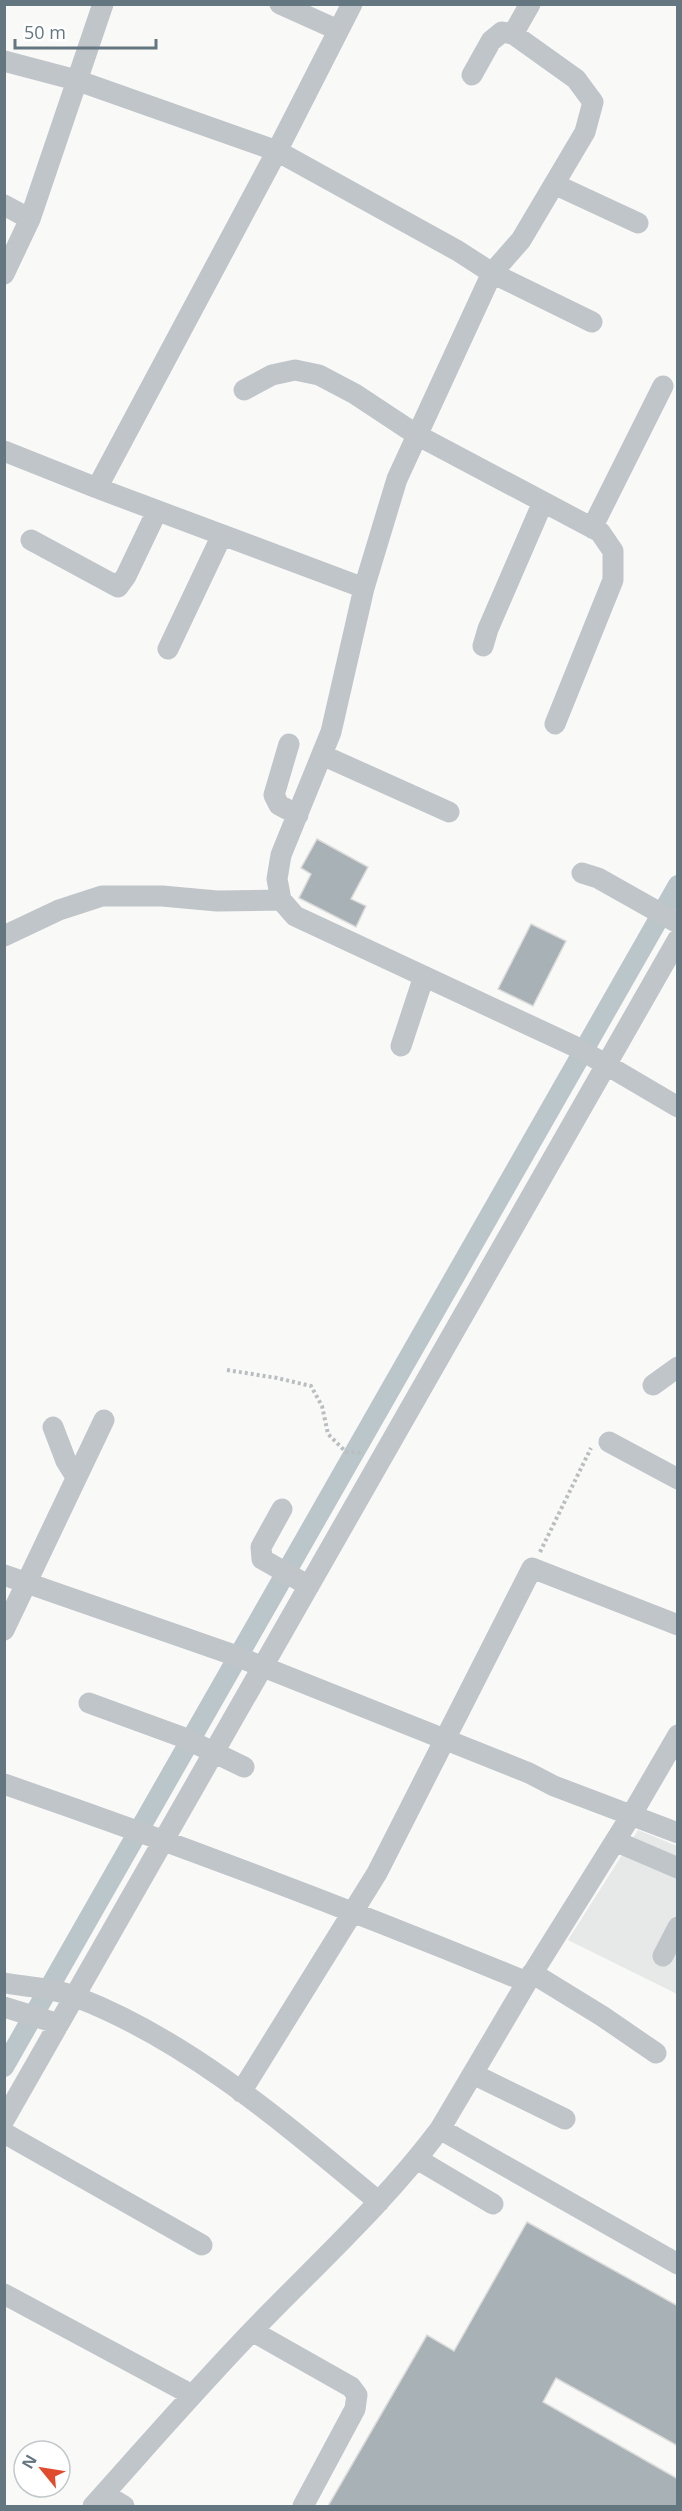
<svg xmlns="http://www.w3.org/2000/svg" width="682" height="2511" viewBox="0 0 682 2511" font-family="'Open Sans',sans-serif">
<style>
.built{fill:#e7e9e8}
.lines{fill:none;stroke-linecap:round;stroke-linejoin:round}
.canal{stroke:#bac6ca;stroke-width:20}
.building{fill:#a7b1b6;stroke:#dbdbd9;stroke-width:1.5}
.path{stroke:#babec1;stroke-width:4;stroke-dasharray:3 3;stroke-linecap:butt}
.minor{stroke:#c0c5c9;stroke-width:21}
</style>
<rect width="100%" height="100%" fill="#f9f9f7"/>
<path class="built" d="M638,1830L677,1846V1994L568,1940Z"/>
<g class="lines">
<path class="canal" d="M4,2067L678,885"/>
</g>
<path class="building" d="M317,839L368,867L351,899L366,906L356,927L299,898L311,874L301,868Z
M531,924L566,941L533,1006L498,989Z
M527,2222L678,2306V2446L556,2378L543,2402L678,2479V2506H328L427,2335L454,2351Z"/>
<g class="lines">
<path class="path" d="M227,1370L277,1378L311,1386L322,1406L328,1434L346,1452L363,1453
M540,1552L591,1448"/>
<path class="minor" d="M280,4L338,30
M513,34L530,4
M4,61L76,80L277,151L458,251L492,273L397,479L364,588L331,732L281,855L277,879L281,900L295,916L576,1047L678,1107
M472,75L491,41L502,32L513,34L576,79L593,102L585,132L521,240L492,273L592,322
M554,184L638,223
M4,205L30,219
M4,274L30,219L103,4
M244,390L272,375L295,370L319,375L355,394L417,435L600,532L613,551V580L555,724
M4,451L97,488L364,588
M97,488L277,151L352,4
M592,528L663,386
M31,540L118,587L126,576L157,511
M483,646L488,629L543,502
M168,649L222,535
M289,744L274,795L279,805L298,815
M322,755L449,812
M582,873L598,878L678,923
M4,936L59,910L102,896H162L217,901L281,900
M401,1046L424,976
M653,1385L678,1367
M53,1427L66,1461L76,1477
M609,1442L678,1479
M282,1509L261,1547L262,1559L309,1586
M4,1575L231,1654L529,1773L554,1786L678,1833
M4,1630L104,1420
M89,1703L182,1737L244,1767
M4,1784C181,1845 354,1911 527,1982
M615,1841L678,1868
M663,1956L678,1927
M532,1973L602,2016L656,2053
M4,1983C28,1987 54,1988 76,1997C190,2041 286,2125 379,2202
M4,2007L59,2024
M473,2074L565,2119
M241,2092L377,1873L532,1568L678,1625
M4,2120L678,939
M440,2129L678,2264
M4,2133L202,2245
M417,2159L493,2204
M4,2294L192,2395
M252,2331L351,2387L357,2395L355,2409L303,2506
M104,2494L124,2506
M93,2506C146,2447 199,2386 255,2328C318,2263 386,2201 440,2129L527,1982L632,1814L678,1735"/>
</g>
<rect width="682" height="2511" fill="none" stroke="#647781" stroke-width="12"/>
<g transform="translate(42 2469) rotate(300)"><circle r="28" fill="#ffffff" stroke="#c1c9cd" stroke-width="1.5"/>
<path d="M0-4.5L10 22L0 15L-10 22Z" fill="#e14c2e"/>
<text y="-9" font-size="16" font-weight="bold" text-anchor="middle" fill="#647781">N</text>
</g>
<path d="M15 39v9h141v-9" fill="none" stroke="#647781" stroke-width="3"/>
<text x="24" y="39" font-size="18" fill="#647781" stroke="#ffffff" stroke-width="4.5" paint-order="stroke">50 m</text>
</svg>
